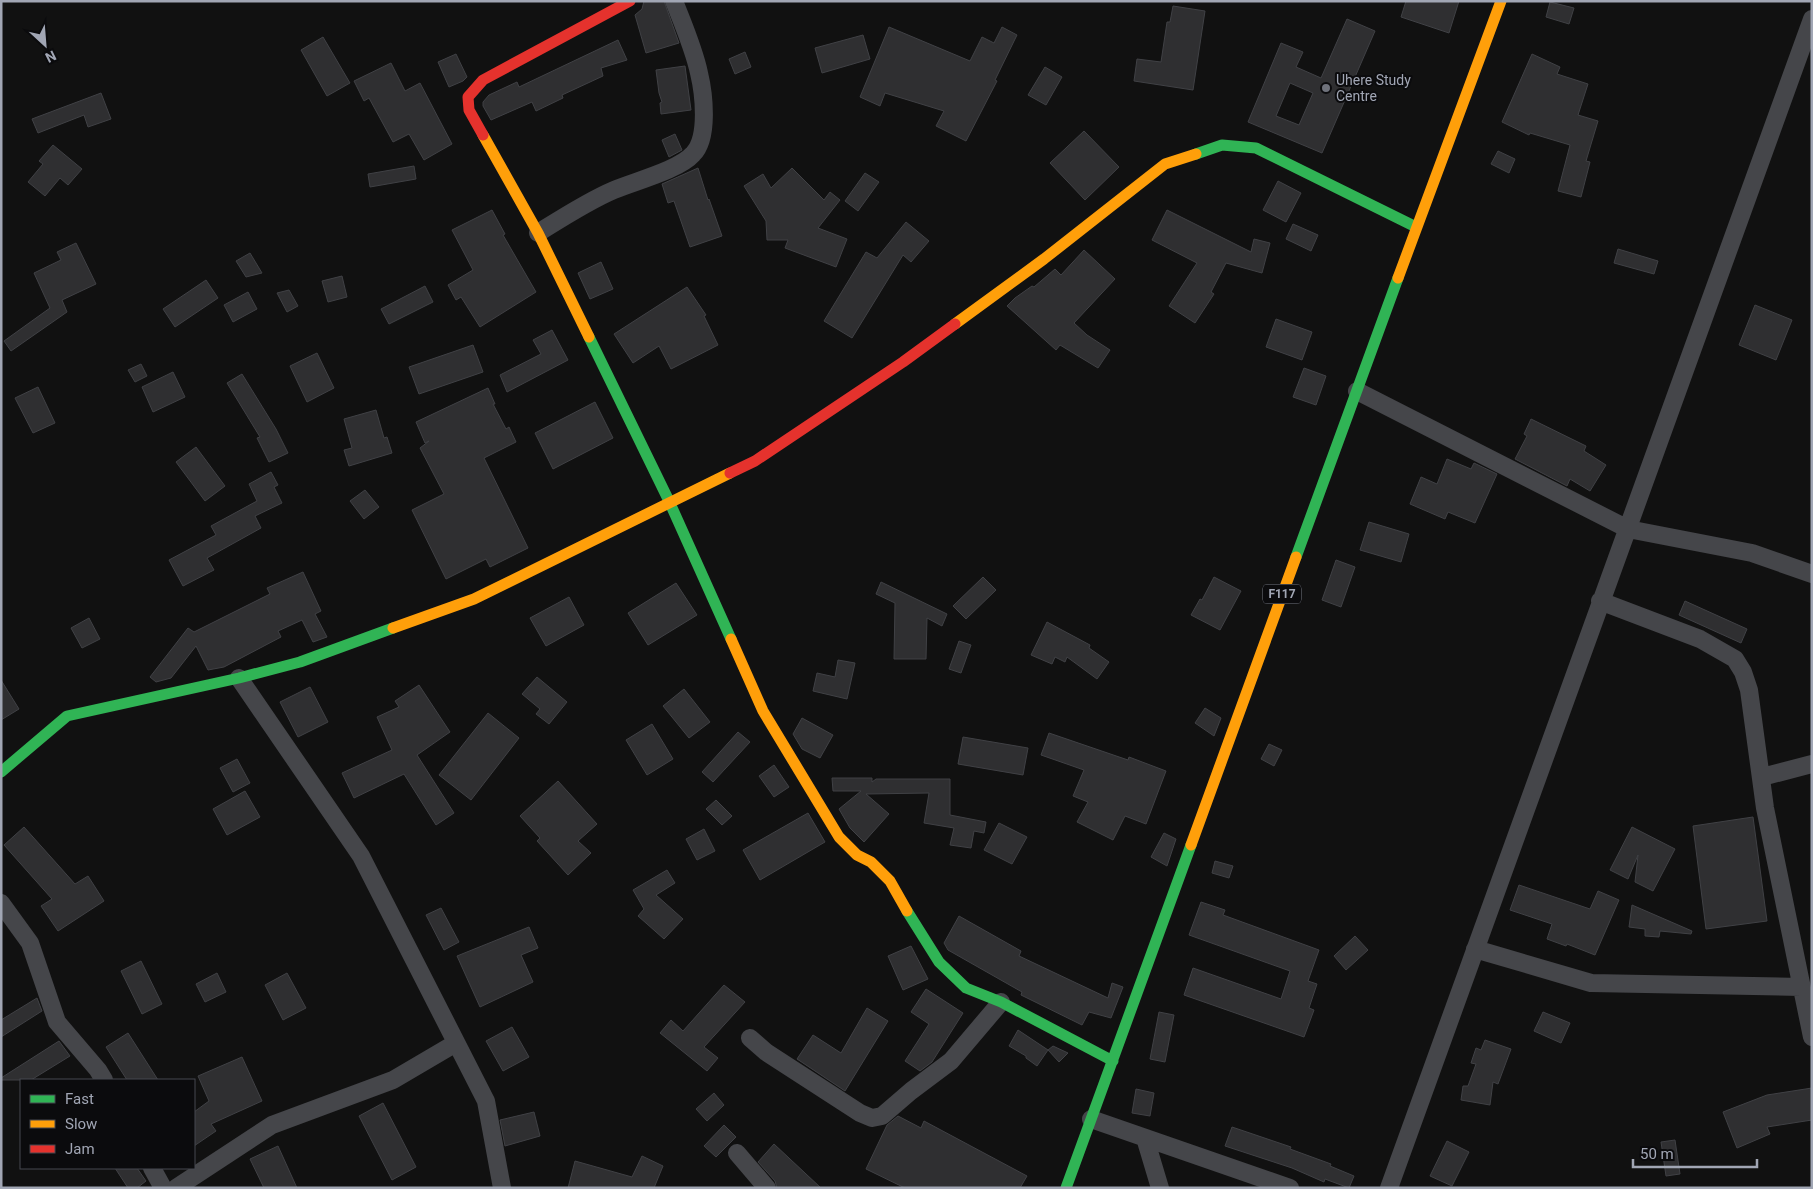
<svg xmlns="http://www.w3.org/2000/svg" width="1813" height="1189" viewBox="0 0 1813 1189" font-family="Roboto,sans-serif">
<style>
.building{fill:#2f2f31;stroke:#404145;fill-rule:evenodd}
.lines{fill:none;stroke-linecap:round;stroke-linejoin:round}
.street{stroke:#45464a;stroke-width:18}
.fast{stroke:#30b455;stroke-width:11}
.slow{stroke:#ff9f0a;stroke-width:11}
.jam{stroke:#e5322d;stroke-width:11}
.poi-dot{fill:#6f727b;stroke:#0b0b0d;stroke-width:2}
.labels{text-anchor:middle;stroke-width:4;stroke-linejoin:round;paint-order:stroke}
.shield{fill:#0b0b0d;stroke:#747882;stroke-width:1}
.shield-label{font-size:12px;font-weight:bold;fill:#a1a6b4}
.poi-label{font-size:14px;fill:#a1a6b4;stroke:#0b0b0d;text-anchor:start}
</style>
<rect width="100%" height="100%" fill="#111"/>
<path class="building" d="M644,1H664L679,43L646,53L635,15L642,9Z
M1406,1H1459L1449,33L1401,17Z
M1550,2L1574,8L1569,24L1546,17Z
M1173,6L1205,11L1193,90L1134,81L1137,59L1161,62L1167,22H1170Z
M1347,19L1375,31L1322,153L1248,122L1281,43L1303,52L1296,67L1321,78ZM1290,83L1313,93L1299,125L1276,116Z
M889,27L970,61L982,37L994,43L1002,27L1017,35L995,80L997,81L966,141L936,126L944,111L885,93L880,106L860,97Z
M863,35L870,59L822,73L815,48Z
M323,37L350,83L327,96L301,50Z
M618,40L627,60L601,68L603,76L562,95L563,98L536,111L532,102L491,120L483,106V102L489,95L517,82L519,87Z
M745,52L751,67L735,74L729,59Z
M456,54L467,77L463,81L449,87L438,62Z
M1532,54L1560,67L1557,74L1588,84L1578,115L1598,121L1586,161L1590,162L1581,197L1558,191L1570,145L1530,133L1529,135L1502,122Z
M391,63L405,91L420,83L452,144L424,160L409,134L393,142L369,98L364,101L354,81Z
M685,66L691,110L661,114L660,103L662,102L659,93L656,70Z
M1045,67L1062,77L1046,105L1028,95Z
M101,93L111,119L88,127L84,115L38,133L32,119Z
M1084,131L1119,167L1085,200L1050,163Z
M675,134L682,150L669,157L662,140Z
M53,145L82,169L68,185L60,178L45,196L28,182L43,164L39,161Z
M1498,151L1515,159L1509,173L1491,164Z
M414,166L416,179L370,187L368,174Z
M698,168L708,200L709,199L722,236L690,247L674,201L668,203L662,184Z
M792,168L824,200L830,192L840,200L818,228L847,239L836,267L785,248L788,240H767L766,221L744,186L763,174L771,188Z
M865,173L879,182L858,211L845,201Z
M1278,181L1301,193L1286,222L1263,210Z
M492,210L505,234L503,235L536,292L480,327L461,297L456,300L448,285L473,270L452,230Z
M1167,210L1251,252L1254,239L1270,243L1262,273L1226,263L1211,292L1214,294L1195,323L1169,306L1197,263L1152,240Z
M906,222L929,241L911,262L903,255L852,338L824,321L866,252L877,258Z
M1293,224L1318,235L1311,251L1286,239Z
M76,243L96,284L62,300L67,312L11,351L4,341L50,308L34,273L61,260L57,252Z
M1618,249L1658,261L1654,274L1614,263Z
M1084,250L1115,279L1074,323L1087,335L1110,350L1098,368L1060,345L1056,350L1007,306L1015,298L1032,286L1034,287L1055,269L1061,275Z
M250,253L262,273L246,277L236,261Z
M601,262L613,289L590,299L578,273Z
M342,276L347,297L328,302L322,281Z
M206,280L218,298L175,327L163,309Z
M425,286L433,302L389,324L381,309Z
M687,287L706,315L704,316L718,345L671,369L659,346L633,363L614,334Z
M289,290L298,306L287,312L277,293Z
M248,292L257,309L233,322L224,305Z
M1755,305L1792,320L1776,360L1739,345Z
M1276,319L1312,332L1302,360L1266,347Z
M552,330L568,360L507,392L500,375L541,354L533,340Z
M473,345L483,372L419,394L409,367Z
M317,353L334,388L307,402L290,366Z
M141,364L147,376L135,382L128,370Z
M1304,368L1326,376L1316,405L1293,397Z
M173,372L185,397L153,412L142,387Z
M242,374L276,429L288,453L269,462L257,438L260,437L227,383Z
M38,387L55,423L33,433L15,398Z
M488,388L495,404H493L506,429L509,427L516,442L484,458L528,548L490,567L486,559L446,579L412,510L444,494L420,448L429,441L425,443L416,422Z
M595,402L613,438L553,469L535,433Z
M376,410L384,438L387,437L392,453L349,466L344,450L352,448L344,419Z
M1531,419L1586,446L1584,451L1606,465L1590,491L1570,479L1567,486L1515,459L1527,436L1524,434Z
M196,447L225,486L205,501L176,462Z
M1447,459L1471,469L1474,463L1497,474L1475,523L1448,512L1445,519L1410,504L1421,477L1437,484Z
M271,472L278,485L274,487L282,503L255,516L261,528L207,558L214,570L183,586L169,560L216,535L211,526L257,501L249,484Z
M365,490L379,507L364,519L350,501Z
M1369,522L1409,534L1401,562L1360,550Z
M1336,560L1355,567L1341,607L1322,600Z
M303,572L321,611L315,614L327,637L313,642L302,620L278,631L281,637L224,667L208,670L196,646L171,678L156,682L150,677L188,628L194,632L270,594L267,588Z
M983,577L996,590L966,619L953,606Z
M1214,577L1241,591L1220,630L1191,615L1200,599L1202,600Z
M881,582L947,614L942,626L927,618L926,659H894L895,603L876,594Z
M676,583L697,615L648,645L628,613Z
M569,597L584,625L546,646L530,618Z
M1685,601L1747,629L1741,643L1679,615Z
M89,618L100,639L82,648L71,628Z
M1047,622L1090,645L1089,648L1109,662L1097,679L1067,657L1065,662L1055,657L1052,664L1031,655Z
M959,641L971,645L961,673L949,669Z
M838,660L855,663L847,699L813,691L817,673L835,677Z
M537,677L567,702L549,724L536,714L540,709L522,694Z
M1,680L19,709L1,720Z
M419,685L450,732L417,755L454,813L436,825L404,774L354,798L342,773L392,750L377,717L399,707L395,701Z
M310,687L328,722L298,737L280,702Z
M684,689L710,722L689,738L663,706Z
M1205,708L1221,718L1214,736L1195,723Z
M488,713L519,738L471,800L439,775Z
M802,718L833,735L820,758L802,749L793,734Z
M652,724L673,759L647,775L626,740Z
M738,732L750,742L713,782L702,772Z
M1049,733L1128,760L1129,757L1166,771L1146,824L1125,816L1113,840L1077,822L1088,802L1073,796L1084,770L1041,755Z
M963,737L1028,748L1023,775L958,764Z
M1269,744L1282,750L1274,766L1261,759Z
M237,759L250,783L233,792L220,768Z
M774,765L789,787L774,797L759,776Z
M832,778H872V782L876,779H950V815L986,822L984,833L974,831L971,848L950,845L954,828L924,823L929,793L866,794L889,814L864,842L850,828L839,809L861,791H833Z
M558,781L597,824L578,841L591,853L568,875L537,841L540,838L520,816Z
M245,791L260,817L227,835L213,809Z
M716,800L732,816L722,825L706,809Z
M808,813L825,842L760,880L743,850Z
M1753,817L1767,921L1706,929L1693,826Z
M999,823L1027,837L1012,864L984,850Z
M24,827L75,884L88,876L104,901L58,931L41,906L52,899L4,845Z
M1632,827L1675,849L1653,891L1635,882L1638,855L1628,879L1610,870Z
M704,829L715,851L697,860L686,839Z
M1164,833L1176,839L1167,866L1151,857Z
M1215,861L1233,866L1229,878L1212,873Z
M667,870L675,883L656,895L683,919L664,939L638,916L644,909L633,890Z
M1519,885L1590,909L1598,891L1619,900L1595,955L1567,944L1566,946L1547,939L1552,924L1510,910Z
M1201,902L1225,910L1223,915L1319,950L1308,981L1317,984L1309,1008L1314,1010L1304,1037L1184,995L1193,968L1281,999L1290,971L1189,935Z
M1632,905L1692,931L1691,934L1660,931L1659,937L1645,936V929L1629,927Z
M441,908L459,942L444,950L426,915Z
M959,916L1021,951L1019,956L1108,998L1112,983L1123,987L1111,1018L1089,1012L1082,1025L1021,995L1022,992L948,950L944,943Z
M529,927L538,948L521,955L533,982L480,1007L457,956Z
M1355,936L1368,950L1346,970L1334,956Z
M911,946L928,979L903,990L888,956Z
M141,961L162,1004L142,1014L121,971Z
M217,973L226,992L205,1002L196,984Z
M287,973L306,1008L283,1020L265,985Z
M724,985L745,1002L704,1047L718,1058L707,1071L660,1033L671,1020L683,1031Z
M926,989L963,1013L932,1062L920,1071L905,1061L929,1024L911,1012Z
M37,998L42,1011L1,1037V1020Z
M867,1008L888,1021L845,1091L797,1059L813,1035L841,1053Z
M1159,1012L1174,1015L1165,1062L1150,1059Z
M1543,1012L1570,1023L1561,1043L1534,1031Z
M512,1027L529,1057L503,1071L486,1041Z
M1018,1030L1048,1050L1037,1066L1026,1058V1056L1009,1046Z
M128,1033L158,1080H127L106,1047Z
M1485,1040L1511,1049L1498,1084L1493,1082L1490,1105L1461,1100L1463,1086H1468L1476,1064L1471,1063L1476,1048L1481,1050Z
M59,1041L70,1056L31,1080H1V1078Z
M1053,1046L1068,1053L1059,1062L1048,1050Z
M242,1057L262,1101L211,1124L216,1131L194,1146V1112L209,1101L198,1076Z
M1812,1088V1120L1767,1127L1770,1134L1737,1148L1723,1112L1767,1095Z
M1136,1089L1154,1093L1150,1116L1132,1113Z
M714,1093L724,1105L707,1121L696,1109Z
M383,1103L416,1167L392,1180L359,1116Z
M534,1112L540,1136L505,1146L500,1120Z
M898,1116L921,1128L924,1121L1027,1176L1020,1188H905L866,1169L887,1125Z
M724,1125L736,1137L716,1157L704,1146Z
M1232,1127L1291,1147L1290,1149L1331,1164L1330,1166L1354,1176L1349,1188L1325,1179L1324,1182L1292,1168L1225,1146Z
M1675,1140L1680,1174L1666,1176L1661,1142Z
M1447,1141L1469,1152L1452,1186L1430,1176Z
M774,1144L821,1188H777L775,1181L758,1162Z
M278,1146L297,1188H264L250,1159Z
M642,1156L663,1166L654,1188H568L575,1161L632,1177Z
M115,1168H137L146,1181L137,1188H128Z"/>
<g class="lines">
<path class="street" d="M538,233C562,218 588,201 614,190C635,181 679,170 693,154C709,138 704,94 699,73C694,49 683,24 674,1
M1357,391L1628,529L1752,553L1812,574
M1600,601L1700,639L1735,659L1743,672L1749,690L1765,808L1812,1037
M239,678L361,856L486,1101L502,1188
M1762,777L1812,764
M1,903L30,943L57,1022L98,1070L104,1080
M1475,949L1591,983L1801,987
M750,1038L766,1052L860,1113L872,1118L882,1116L911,1091L951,1061L1001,1002
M1091,1119L1290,1188
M1145,1138L1160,1188
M737,1153L767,1188
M152,1168L163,1188
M176,1188L272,1125L393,1080L456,1043
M1389,1188L1812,19"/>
<path class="fast" d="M1196,154L1222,145L1256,148L1416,227
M589,337L669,501L731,639
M1296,557L1398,278
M1,772L67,716L239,678L300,662L393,628
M907,911L939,962L966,988L1001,1002L1113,1061
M1066,1188L1191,845"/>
<path class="slow" d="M483,135L538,233L589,337
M1398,278L1501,1
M955,324L1044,259L1165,164L1196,154
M393,628L474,599L730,473
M731,639L763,711L839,837L857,855L871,862L890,881L907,911
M1191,845L1296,557"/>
<path class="jam" d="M483,135L469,110L468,97L483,80L630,1
M730,473L755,461L903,362L955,324"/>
</g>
<circle class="poi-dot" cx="1326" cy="88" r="5"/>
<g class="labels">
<rect class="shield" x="1263" y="584.5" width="38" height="19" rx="4"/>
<g class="shield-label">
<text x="1282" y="598">F117</text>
</g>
<g class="poi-label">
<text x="1336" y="85">Uhere Study<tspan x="1336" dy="16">Centre</tspan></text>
</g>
</g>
<rect width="1813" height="1189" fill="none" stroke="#a1a6b4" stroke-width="5"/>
<rect x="20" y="1079" width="175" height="90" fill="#0b0b0d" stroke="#474950"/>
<rect x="30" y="1095" width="25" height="8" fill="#30b455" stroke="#474950"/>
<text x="65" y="1104" font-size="15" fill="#a1a6b4">Fast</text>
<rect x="30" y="1120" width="25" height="8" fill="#ff9f0a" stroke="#474950"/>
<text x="65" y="1129" font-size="15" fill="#a1a6b4">Slow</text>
<rect x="30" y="1145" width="25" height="8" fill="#e5322d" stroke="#474950"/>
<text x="65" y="1154" font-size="15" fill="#a1a6b4">Jam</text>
<g transform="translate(45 45) rotate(154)" stroke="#0b0b0d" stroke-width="4" paint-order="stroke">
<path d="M0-4L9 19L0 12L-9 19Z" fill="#a1a6b4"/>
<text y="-8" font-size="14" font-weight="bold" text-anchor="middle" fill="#a1a6b4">N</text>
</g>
<path d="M1633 1159v8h124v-8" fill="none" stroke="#a1a6b4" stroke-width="2.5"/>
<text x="1640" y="1159" font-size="15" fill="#a1a6b4" stroke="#0b0b0d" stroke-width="4" paint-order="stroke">50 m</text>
</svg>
